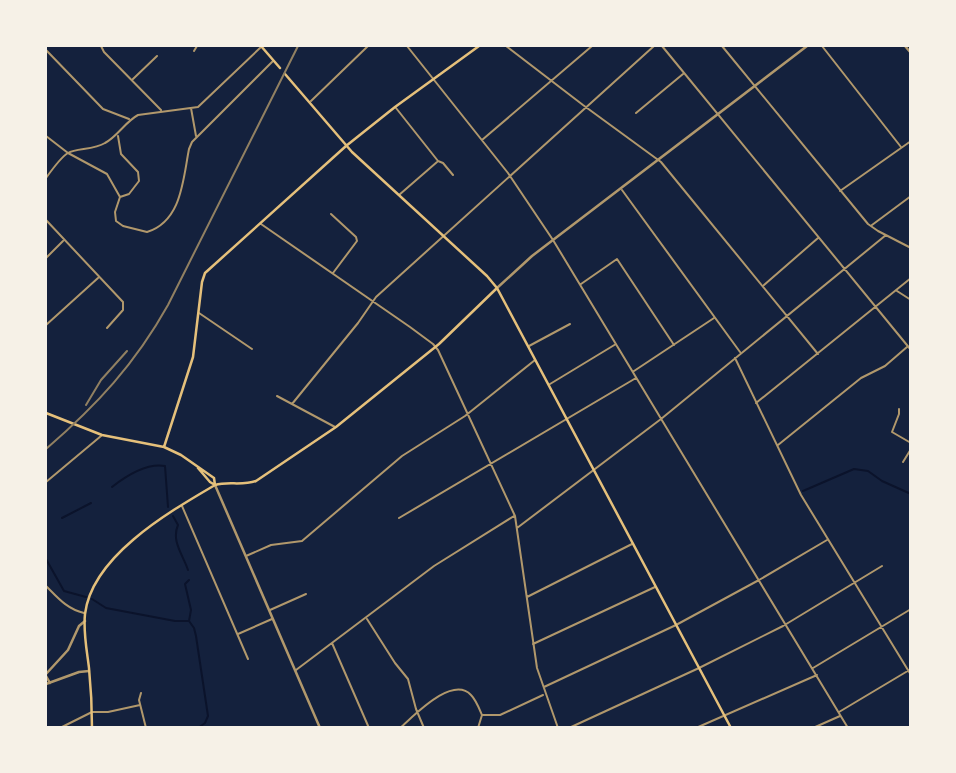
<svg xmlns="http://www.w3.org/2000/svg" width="956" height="773" viewBox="0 0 956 773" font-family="'Work Sans',sans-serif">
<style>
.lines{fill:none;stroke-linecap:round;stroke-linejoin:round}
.stream{stroke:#0b132b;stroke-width:2}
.minor{stroke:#b1986c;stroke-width:2}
.tertiary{stroke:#b1986c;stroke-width:2.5}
.secondary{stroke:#e5c07b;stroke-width:2.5}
.rail{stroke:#918062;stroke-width:2}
</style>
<rect width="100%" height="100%" fill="#14213d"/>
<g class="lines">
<path class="stream" d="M112,487C126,476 147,463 165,466L168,507
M803,491L854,469L868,471L882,481L911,494
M173,516L178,525C171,541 183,555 188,570
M62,518L91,503
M46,559L64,591L86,597
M189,580L185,584L191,610L189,621
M92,599L106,608L175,621H189L194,628L196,636L208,716L205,723L198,728"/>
<path class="minor" d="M101,46L104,52L161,110
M407,46L508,173L553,240L848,728
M506,46L583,105L661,162L818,354
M662,46L911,350
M722,46L868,224L878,231L911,248
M822,46L901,147
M46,50L103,109L129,119
M194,51L197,46
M133,79L157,56
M311,101L368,46
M191,108L196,136
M396,108L438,161L443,163L453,175
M636,113L683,74
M46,136L68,153L107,174L120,197L129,194L139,181L138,172L121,154L118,136
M482,140L592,46
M46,178C51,171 61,157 68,153C76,148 94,150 105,143C118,136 125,122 138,115L198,107L261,47
M622,190L740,352
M840,191L911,141
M399,195L437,162
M120,197L115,212L116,221L123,226L147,232C182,221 183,179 189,149L192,142L273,61
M331,214L356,237L357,241L333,273
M46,220L123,302V310L107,328
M261,224L410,327L433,344L438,350L515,516L537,668L558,728
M872,225L911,196
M46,258L63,241
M581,284L617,259L674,345
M764,285L818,238
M897,291L911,300
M199,313L252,349
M46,325L98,278
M529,346L570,324
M735,358L801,495L911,675
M634,371L714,318
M550,384L616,344
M277,396L335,427
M756,403L911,278
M292,404L358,323L376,297L654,46
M899,409V414L892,432L911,443
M778,445L861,378L885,366L907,347
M903,462L911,449
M46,482L101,436
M182,506L248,659
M399,518L636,378
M517,528L661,419L886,235
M246,556L271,545L302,541L402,456L465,416L535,360
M46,586C58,598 67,609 84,613
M527,597L632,544
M270,610L306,594
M367,619L395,663L408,679L416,709L424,728
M238,634L272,619
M332,643L369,728
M533,644L655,587
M813,668L911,609
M296,670L434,566L514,516
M544,687L676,625L759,580L827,540
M141,693L139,700L146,728
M839,712L911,669
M483,715H500L543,695
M60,728L92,712H108L140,705
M400,728C414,716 452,675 471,695C476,700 479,708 482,715
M478,728L482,715
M569,728L699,668L783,626L882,566
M696,728L817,675
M813,728L840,716"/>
<path class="tertiary" d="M905,46L911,53
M497,288L532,256L807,46
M215,485L320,728
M46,674L68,650L79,626L85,621
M46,676L50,683
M46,684L79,672L89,671"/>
<path class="secondary" d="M261,46L280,68
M285,74L352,152L487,276L497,288L731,728
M46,413L102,435L164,447L181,455L214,478L215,485
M164,447L193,357L202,282L205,273L346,146L395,107L479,46
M198,468L210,482L215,485
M92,728C92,708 91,688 89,668C87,651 83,632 85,614C92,556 169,512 215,485C228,481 242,486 256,481L336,427L439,344L497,288"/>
<path class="rail" d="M86,405L101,380L127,351
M46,449C97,405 135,364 168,305L298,46"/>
</g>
<rect width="956" height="773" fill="none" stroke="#f6f1e7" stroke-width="94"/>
</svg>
